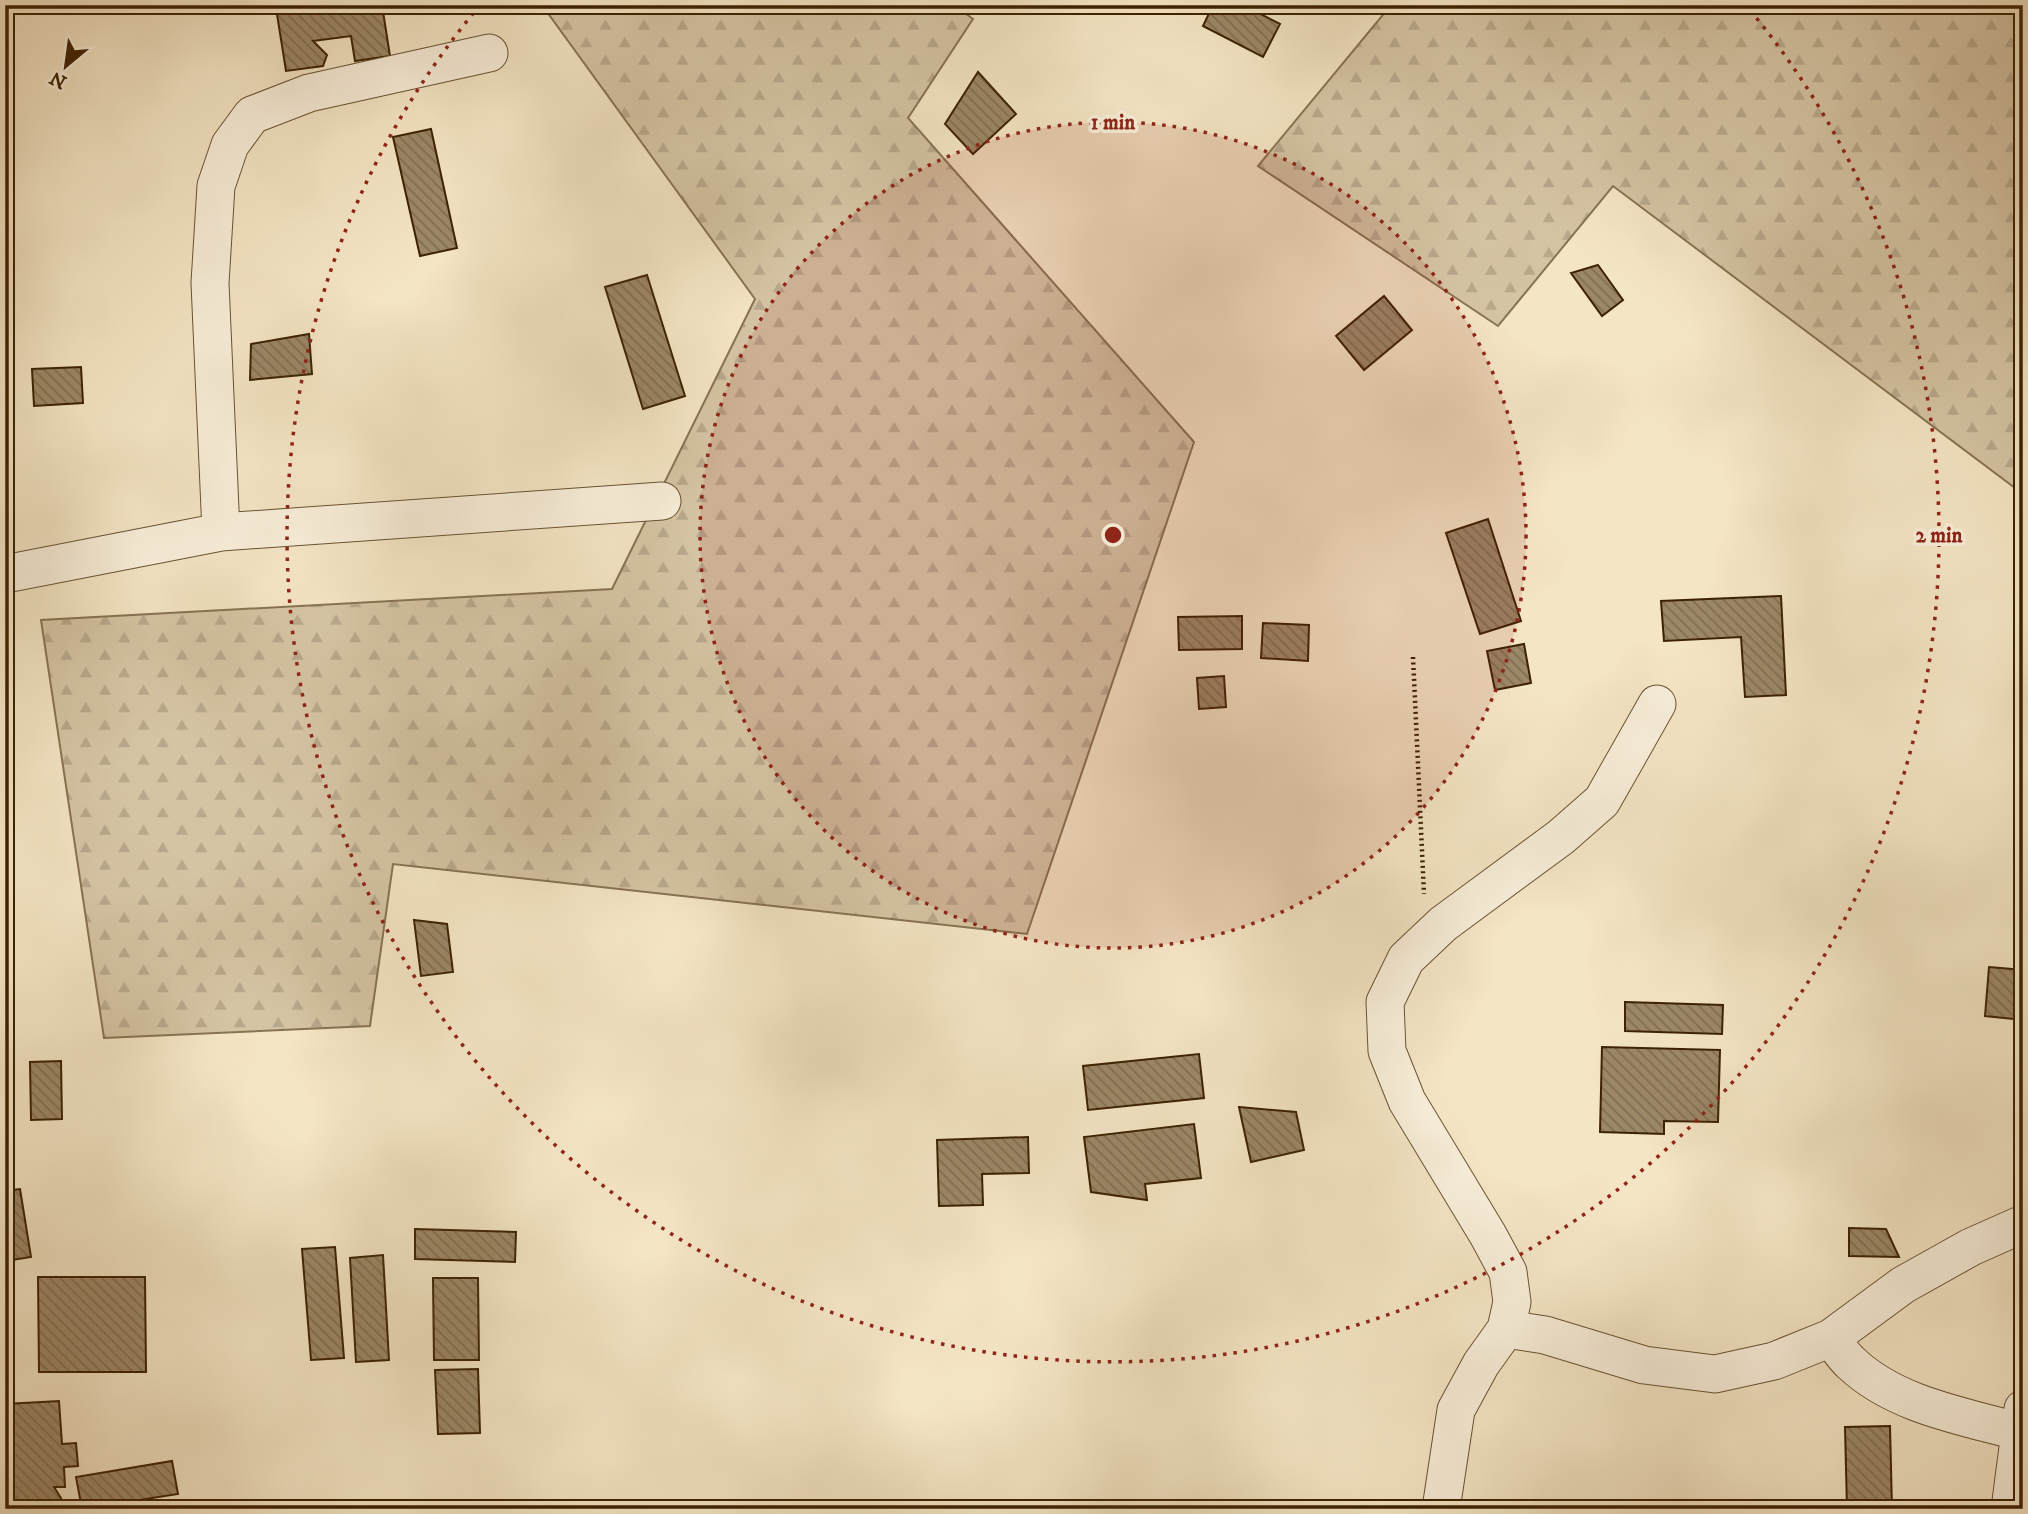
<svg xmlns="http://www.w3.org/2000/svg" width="2028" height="1514" viewBox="0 0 2028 1514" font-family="'IM FELL DW Pica',serif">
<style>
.forest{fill:url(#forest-firs);stroke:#887353;stroke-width:2}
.building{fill:url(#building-back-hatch);stroke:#3c2202;stroke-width:2}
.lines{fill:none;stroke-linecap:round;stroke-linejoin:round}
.minor-casing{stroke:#6a5333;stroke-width:39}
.path{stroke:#3c2202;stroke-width:4.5;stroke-dasharray:2 3.5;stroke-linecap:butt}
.minor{stroke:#f8eed9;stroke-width:37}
.ring{fill:none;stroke:#8f2418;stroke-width:3.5;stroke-dasharray:3.5 7}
.centre{fill:#8f2418;stroke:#f8eed9;stroke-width:3.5}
.ring-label{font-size:21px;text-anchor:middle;font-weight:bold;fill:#8f2418;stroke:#f8eed9;stroke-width:7;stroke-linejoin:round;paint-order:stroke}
</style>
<defs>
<pattern id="forest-firs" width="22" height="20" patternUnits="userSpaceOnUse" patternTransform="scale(1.75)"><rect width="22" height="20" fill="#d5c4a4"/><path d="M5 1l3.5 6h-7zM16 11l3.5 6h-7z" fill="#b8a88c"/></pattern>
<pattern id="building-back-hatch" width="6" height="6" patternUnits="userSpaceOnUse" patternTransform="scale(1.75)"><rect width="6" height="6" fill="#9c8767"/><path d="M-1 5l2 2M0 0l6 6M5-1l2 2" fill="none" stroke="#806e53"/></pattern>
</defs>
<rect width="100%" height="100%" fill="#f4e5c5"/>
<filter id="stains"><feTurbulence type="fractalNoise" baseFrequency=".00286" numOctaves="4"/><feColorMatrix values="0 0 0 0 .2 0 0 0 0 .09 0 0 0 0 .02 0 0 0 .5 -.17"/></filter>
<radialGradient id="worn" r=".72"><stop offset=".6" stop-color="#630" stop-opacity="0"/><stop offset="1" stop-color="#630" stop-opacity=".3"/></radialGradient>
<path class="forest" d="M542,5H954L973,19L908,118L1194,442L1027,934L393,864L370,1026L104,1038L41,620L612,589L755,299Z
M1391,5H2023V494L1613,186L1498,326L1258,166Z"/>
<path class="building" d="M294,5H382L390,56L355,61L351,36L313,41L327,55L323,66L286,71L276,8Z
M1213,5H1243L1280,24L1263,57L1203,26Z
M978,72L1016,114L973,154L945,124Z
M431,129L457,248L420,256L393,137Z
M1598,265L1623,300L1602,316L1571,273Z
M647,275L685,396L643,409L605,287Z
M1384,296L1412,330L1364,370L1336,336Z
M309,334L312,374L250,380L251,344Z
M81,367L83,403L34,406L32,369Z
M1488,519L1521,621L1480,634L1446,533Z
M1781,596L1786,695L1745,697L1741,637L1664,641L1661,601Z
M1242,616V649L1179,650L1178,617Z
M1263,623L1309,625L1308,661L1261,658Z
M1524,644L1531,683L1495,690L1487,651Z
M1224,676L1226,707L1199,709L1197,678Z
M414,920L447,924L453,972L421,976Z
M1989,967L2023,970V1020L1985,1016Z
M1625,1002L1723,1005L1722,1034L1625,1031Z
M1602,1047L1720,1050L1718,1122L1664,1121V1134L1600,1132Z
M1199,1054L1204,1098L1088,1110L1083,1066Z
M61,1061L62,1119L31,1120L30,1062Z
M1239,1107L1296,1112L1304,1150L1251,1162Z
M1194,1124L1201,1178L1145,1184L1147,1200L1091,1192L1084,1137Z
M1028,1137L1029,1173L982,1174L983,1205L939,1206L937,1140Z
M20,1189L31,1257L5,1261V1191Z
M1849,1228L1886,1229L1899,1257L1849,1256Z
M415,1229L516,1232L515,1262L415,1259Z
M335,1247L344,1358L311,1360L302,1249Z
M383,1255L389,1360L356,1362L350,1258Z
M38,1277H145L146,1372H39Z
M433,1278H478L479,1360H434Z
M478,1369L480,1433L438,1434L435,1370Z
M59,1401L62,1444L76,1443L78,1466L64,1467L65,1487H54L61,1498L62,1509H6L5,1404Z
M1890,1426L1892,1509H1847L1845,1427Z
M172,1461L178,1494L82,1509L76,1477Z"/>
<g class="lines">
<defs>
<path id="minor" d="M221,532L210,283L216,186L230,145L252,115L309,93L489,53
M5,574L221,532L662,501
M1506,1329L1545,1335L1644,1365L1715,1374L1774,1361L1831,1338L1903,1285L1971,1247L2023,1224
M1831,1338C1837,1346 1843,1356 1851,1363C1895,1405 1963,1416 2020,1432
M1441,1509L1456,1410L1481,1364L1506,1329L1512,1302L1508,1272L1488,1235L1407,1101L1387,1051L1385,1002L1406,959L1443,924L1561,837L1602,801L1657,704
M2010,1509L2023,1409"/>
</defs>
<use href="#minor" class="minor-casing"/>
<path class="path" d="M1413,657L1424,894"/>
<use href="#minor" class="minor"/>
</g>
<circle cx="1113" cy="535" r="413" fill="#8f2418" fill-opacity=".12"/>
<g class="ring">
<circle cx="1113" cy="535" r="413"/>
<path d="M1750 10A826 826 0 1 1 476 10"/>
</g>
<circle cx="1113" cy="535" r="10" class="centre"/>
<g class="ring-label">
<text x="1113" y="129">1 min</text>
<text x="1939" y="542">2 min</text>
</g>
<rect width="2028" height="1514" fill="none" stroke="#f4e5c5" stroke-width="28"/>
<rect x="7" y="7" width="2014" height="1500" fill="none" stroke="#3c2202" stroke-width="3.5"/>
<rect x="14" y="14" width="2000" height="1486" fill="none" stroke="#3c2202" stroke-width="2"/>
<g transform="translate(66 66) rotate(209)" stroke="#f8eed9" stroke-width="5" paint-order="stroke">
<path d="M0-5L12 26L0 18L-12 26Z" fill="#3c2202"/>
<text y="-10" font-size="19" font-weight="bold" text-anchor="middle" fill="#3c2202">N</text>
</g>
<rect width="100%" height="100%" filter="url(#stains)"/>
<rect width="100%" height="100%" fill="url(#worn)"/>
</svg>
